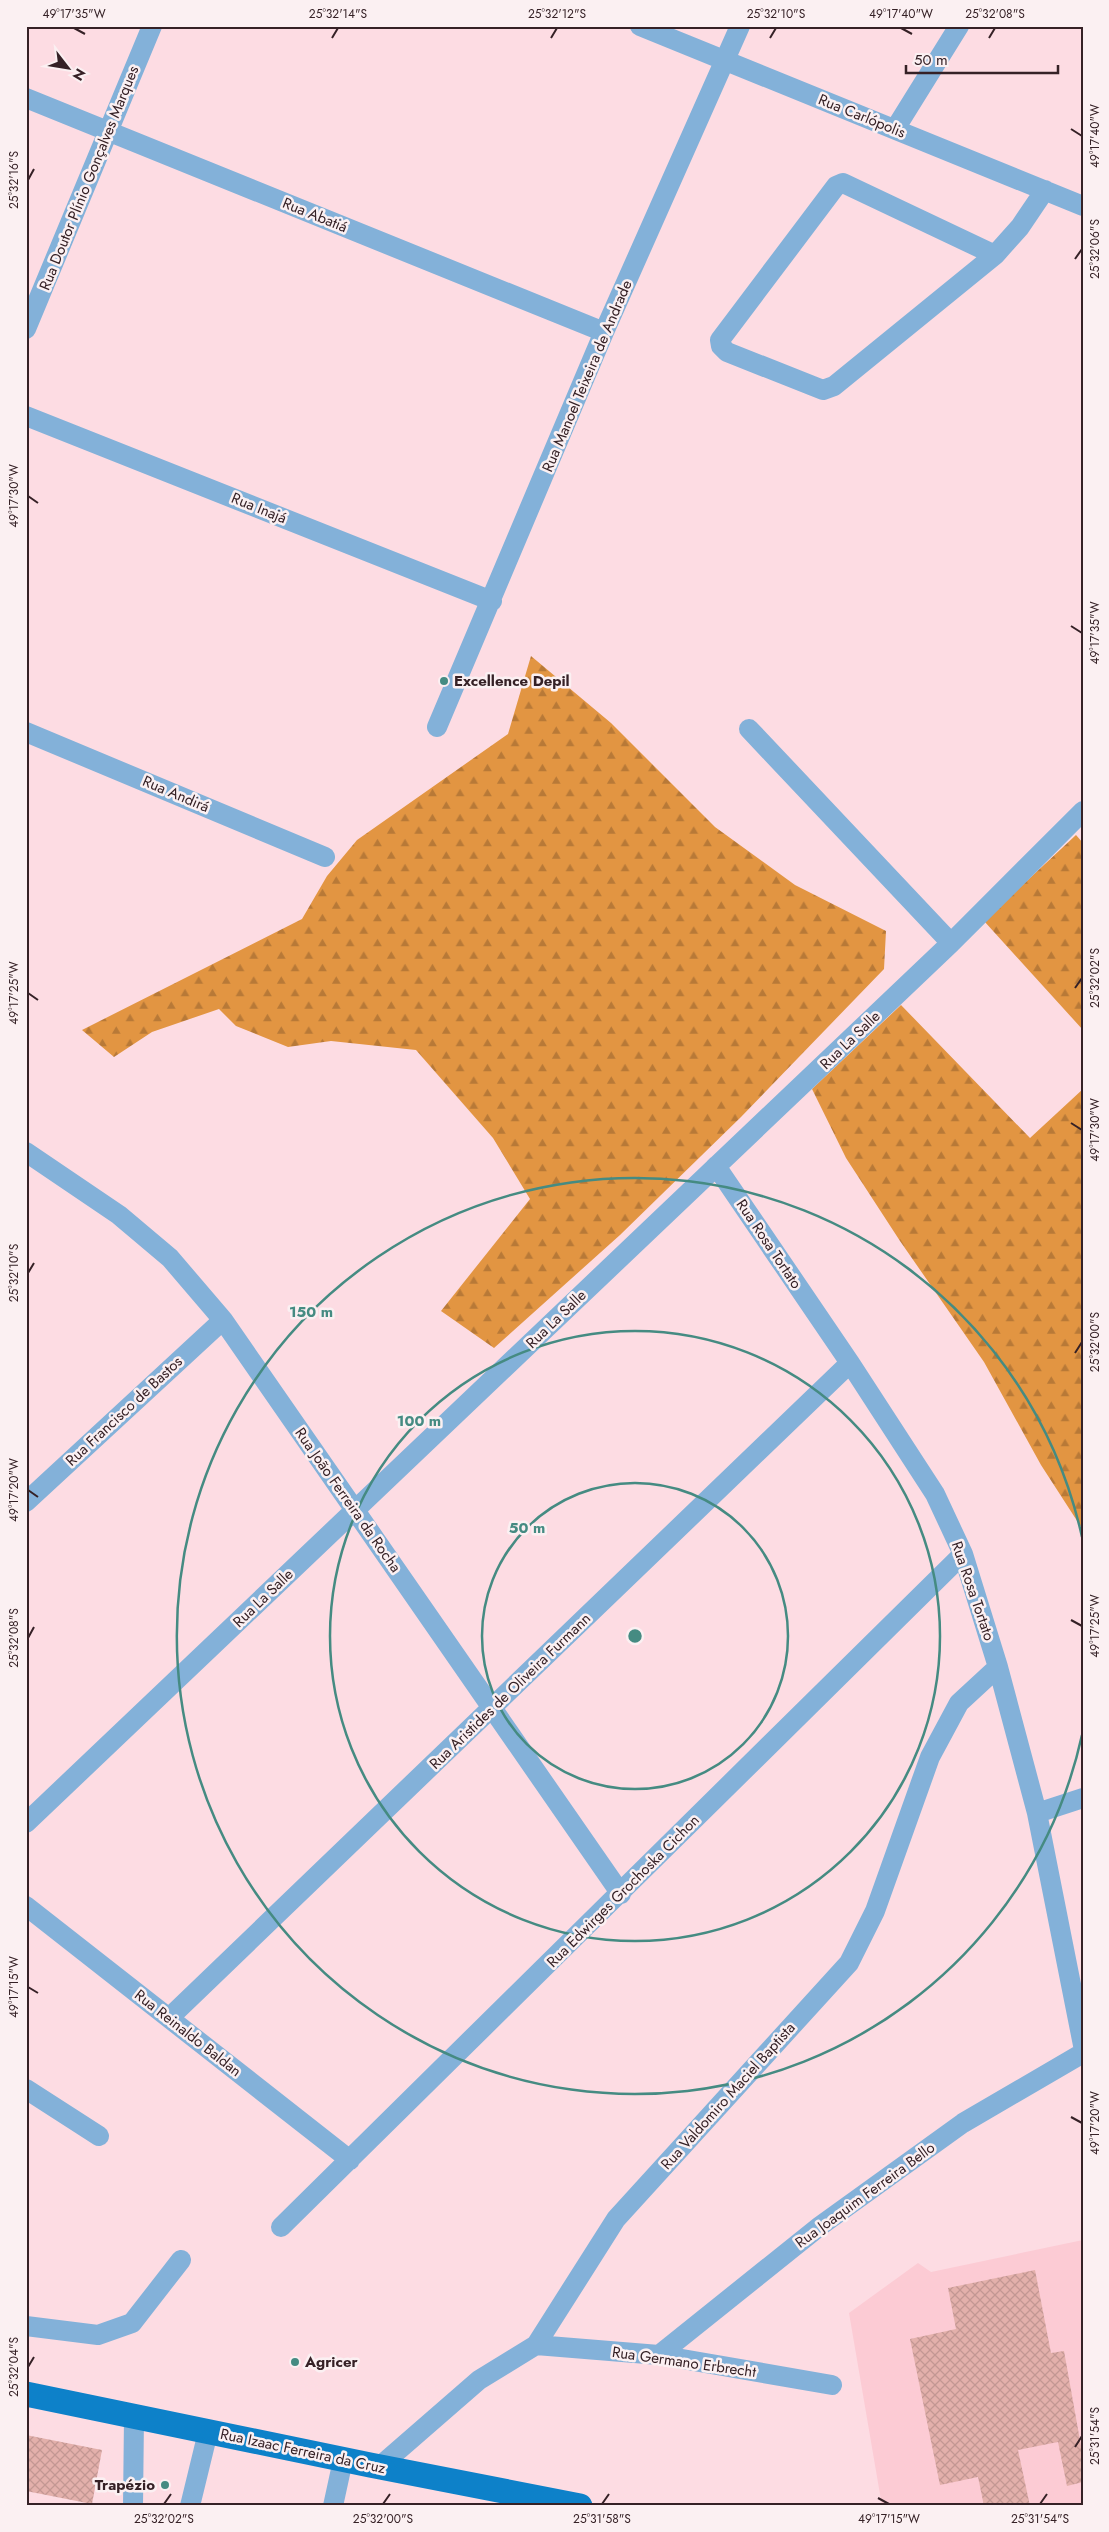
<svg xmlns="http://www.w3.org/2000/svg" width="1109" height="2532" viewBox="0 0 1109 2532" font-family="Jost,sans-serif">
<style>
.built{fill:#fccbd4}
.forest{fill:url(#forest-firs)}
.building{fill:url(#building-cross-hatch)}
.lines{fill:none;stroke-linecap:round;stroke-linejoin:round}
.minor{stroke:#83b1d9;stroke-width:20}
.major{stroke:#0d81c9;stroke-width:25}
.ticks{fill:none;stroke:#352126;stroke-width:2}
.ring{fill:none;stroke:#458b82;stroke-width:2.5}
.poi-dot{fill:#458b82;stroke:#fbf0f2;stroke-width:2}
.labels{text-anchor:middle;stroke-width:5;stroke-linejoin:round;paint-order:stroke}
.street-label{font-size:15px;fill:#352126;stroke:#fbf0f2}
.poi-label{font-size:15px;font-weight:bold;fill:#352126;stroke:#fbf0f2;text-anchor:start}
.centre{fill:#458b82;stroke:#fbf0f2;stroke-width:2.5}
.ring-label{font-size:15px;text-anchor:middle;font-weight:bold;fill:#458b82;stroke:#fbf0f2;stroke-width:5;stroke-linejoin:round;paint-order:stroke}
.neatline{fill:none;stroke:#352126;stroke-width:2}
.ticks-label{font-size:12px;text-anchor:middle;fill:#352126}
</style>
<defs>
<pattern id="forest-firs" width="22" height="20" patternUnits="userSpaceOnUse" patternTransform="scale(1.25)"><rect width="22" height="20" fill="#e29542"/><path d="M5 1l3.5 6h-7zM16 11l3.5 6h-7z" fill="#b87937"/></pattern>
<pattern id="building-cross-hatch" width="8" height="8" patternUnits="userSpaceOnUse" patternTransform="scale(1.25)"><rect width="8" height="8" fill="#e3b0ab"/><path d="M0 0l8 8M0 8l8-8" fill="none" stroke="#c39793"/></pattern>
</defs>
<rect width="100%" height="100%" fill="#fddce3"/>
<path class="built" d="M1083,2240V2506H882L849,2313L918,2263L931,2272Z"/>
<path class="forest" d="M531,656L611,723L715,827L795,885L886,931L884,969L741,1117L620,1235L494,1348L441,1311L530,1199L493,1138L416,1050L331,1041L288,1047L236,1026L219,1009L152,1032L114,1057L82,1030L302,919L327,876L357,840L508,734Z
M1076,835L1083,843V1030L984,921Z
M901,1005L1030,1138L1083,1089V1530L1041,1465L984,1362L900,1241L846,1158L812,1089Z"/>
<path class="building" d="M1035,2270L1051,2353L1064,2351L1083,2457V2482L1067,2486L1058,2442L1018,2450L1030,2506H984L978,2477L940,2485L910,2339L956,2329L948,2288Z
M26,2435L102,2450L92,2504L26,2491Z"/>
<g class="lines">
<path class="minor" d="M640,26L1083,206
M26,98L604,332
M895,129L959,26
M995,255L843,183L836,186L720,340L721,346L727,352L823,390L834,386L995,255L1020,227L1045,190
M26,329L152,26
M26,416L492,601
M437,727L604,332L740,26
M749,729L951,943
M26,732L325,857
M26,1152L119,1215L170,1258L223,1320L621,1894
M716,1166L850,1363L935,1494L963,1554L998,1667L1037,1813L1083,2045
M26,1502L223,1320
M1037,1813L1083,1798
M26,1823L951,943L1083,811
M26,1906L350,2160
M169,2018L850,1363
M26,2089L99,2136
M281,2227L963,1554
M26,2326L98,2335L132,2323L181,2260
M536,2345L659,2355L832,2385
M659,2355L820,2226L963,2123L1083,2053
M379,2467L479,2380L536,2345L616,2219L849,1963L875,1911L930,1757L959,1703L998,1667
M133,2506L134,2417
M190,2506L208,2432
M333,2506L343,2460"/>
<path class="major" d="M26,2394L370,2465L580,2506"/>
</g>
<path class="ticks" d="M74,28L85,34M901,28L912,34M332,38L338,28M551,38L557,28M770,38L776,28M989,38L995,28M1071,129L1082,136M28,180L34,169M1075,259L1082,249M28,496L38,503M1071,626L1082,633M1075,988L1082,978M28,993L38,1000M1071,1123L1082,1130M28,1273L34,1263M1075,1353L1082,1342M28,1490L38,1497M1071,1620L1082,1626M28,1638L34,1627M28,1987L38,1993M1071,2117L1082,2123M28,2367L34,2357M1075,2447L1082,2436M878,2498L889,2504M164,2504L171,2494M383,2504L390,2494M602,2504L609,2494M1040,2504L1047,2494"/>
<g class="ring">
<circle cx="635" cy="1636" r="153"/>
<circle cx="635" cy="1636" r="305"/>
<path d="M1082 1735A458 458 0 1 1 1082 1537"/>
</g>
<g class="poi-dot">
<circle cx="444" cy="681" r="5"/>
<circle cx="295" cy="2362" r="5"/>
<circle cx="165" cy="2485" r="5"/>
</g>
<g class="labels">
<g class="street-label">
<text transform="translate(862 116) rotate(22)" y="5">Rua Carlópolis</text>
<text transform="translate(89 178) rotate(-68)" y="5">Rua Doutor Plínio Gonçalves Marques</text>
<text transform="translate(315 215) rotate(22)" y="5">Rua Abatiá</text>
<text transform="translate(587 376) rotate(-67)" y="5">Rua Manoel Teixeira de Andrade</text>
<text transform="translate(259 508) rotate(22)" y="5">Rua Inajá</text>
<text transform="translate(176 794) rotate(23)" y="5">Rua Andirá</text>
<text transform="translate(850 1040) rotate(-44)" y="5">Rua La Salle</text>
<text transform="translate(769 1244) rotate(56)" y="5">Rua Rosa Tortato</text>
<text transform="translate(556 1319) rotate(-44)" y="5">Rua La Salle</text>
<text transform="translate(124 1411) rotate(-43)" y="5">Rua Francisco de Bastos</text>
<text transform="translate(348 1500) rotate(55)" y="5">Rua João Ferreira da Rocha</text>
<text transform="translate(973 1591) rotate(71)" y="5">Rua Rosa Tortato</text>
<text transform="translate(263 1598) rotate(-44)" y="5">Rua La Salle</text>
<text transform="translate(510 1691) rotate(-44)" y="5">Rua Aristides de Oliveira Furmann</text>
<text transform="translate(623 1891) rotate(-45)" y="5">Rua Edwirges Grochoska Cichon</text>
<text transform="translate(188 2033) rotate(38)" y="5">Rua Reinaldo Baldan</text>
<text transform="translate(728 2096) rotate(-48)" y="5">Rua Valdomiro Maciel Baptista</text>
<text transform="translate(865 2195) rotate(-36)" y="5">Rua Joaquim Ferreira Bello</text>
<text transform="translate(684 2362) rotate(8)" y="5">Rua Germano Erbrecht</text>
<text transform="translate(303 2451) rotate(12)" y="5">Rua Izaac Ferreira da Cruz</text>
</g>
<g class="poi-label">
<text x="454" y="686">Excellence Depil</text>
<text x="305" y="2367">Agricer</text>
<text x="155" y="2490" text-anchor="end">Trapézio</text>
</g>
</g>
<circle cx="635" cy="1636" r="8" class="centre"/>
<g class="ring-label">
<text x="311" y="1317">150 m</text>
<text x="419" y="1426">100 m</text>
<text x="527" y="1533">50 m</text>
</g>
<rect width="1109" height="2532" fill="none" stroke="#fbf0f2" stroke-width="55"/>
<g transform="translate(68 68) rotate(121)" stroke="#fbf0f2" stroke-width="4" paint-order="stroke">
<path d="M0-4L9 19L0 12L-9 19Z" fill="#352126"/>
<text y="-8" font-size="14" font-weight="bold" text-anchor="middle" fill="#352126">N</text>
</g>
<path d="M906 65v8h152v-8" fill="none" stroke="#352126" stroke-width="2.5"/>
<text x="914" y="65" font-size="15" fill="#352126" stroke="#fbf0f2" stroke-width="4" paint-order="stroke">50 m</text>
<rect x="28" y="28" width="1054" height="2476" class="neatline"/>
<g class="ticks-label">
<text x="74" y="18">49°17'35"W</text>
<text x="338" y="18">25°32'14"S</text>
<text x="557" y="18">25°32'12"S</text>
<text x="776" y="18">25°32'10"S</text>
<text x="901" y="18">49°17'40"W</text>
<text x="995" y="18">25°32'08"S</text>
<text transform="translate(1095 136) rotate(-90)" y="4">49°17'40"W</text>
<text transform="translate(14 180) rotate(-90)" y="4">25°32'16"S</text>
<text transform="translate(1095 249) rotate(-90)" y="4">25°32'06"S</text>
<text transform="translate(14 496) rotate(-90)" y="4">49°17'30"W</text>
<text transform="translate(1095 633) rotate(-90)" y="4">49°17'35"W</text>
<text transform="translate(1095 978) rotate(-90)" y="4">25°32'02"S</text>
<text transform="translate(14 993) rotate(-90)" y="4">49°17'25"W</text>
<text transform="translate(1095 1130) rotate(-90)" y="4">49°17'30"W</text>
<text transform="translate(14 1273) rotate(-90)" y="4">25°32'10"S</text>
<text transform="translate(1095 1342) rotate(-90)" y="4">25°32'00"S</text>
<text transform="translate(14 1490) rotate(-90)" y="4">49°17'20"W</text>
<text transform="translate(1095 1626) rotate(-90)" y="4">49°17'25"W</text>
<text transform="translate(14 1638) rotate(-90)" y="4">25°32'08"S</text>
<text transform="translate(14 1987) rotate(-90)" y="4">49°17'15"W</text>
<text transform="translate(1095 2123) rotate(-90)" y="4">49°17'20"W</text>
<text transform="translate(14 2367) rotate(-90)" y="4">25°32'04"S</text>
<text transform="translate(1095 2436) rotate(-90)" y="4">25°31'54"S</text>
<text x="164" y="2523">25°32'02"S</text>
<text x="383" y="2523">25°32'00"S</text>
<text x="602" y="2523">25°31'58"S</text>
<text x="889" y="2523">49°17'15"W</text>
<text x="1040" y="2523">25°31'54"S</text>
</g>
</svg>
